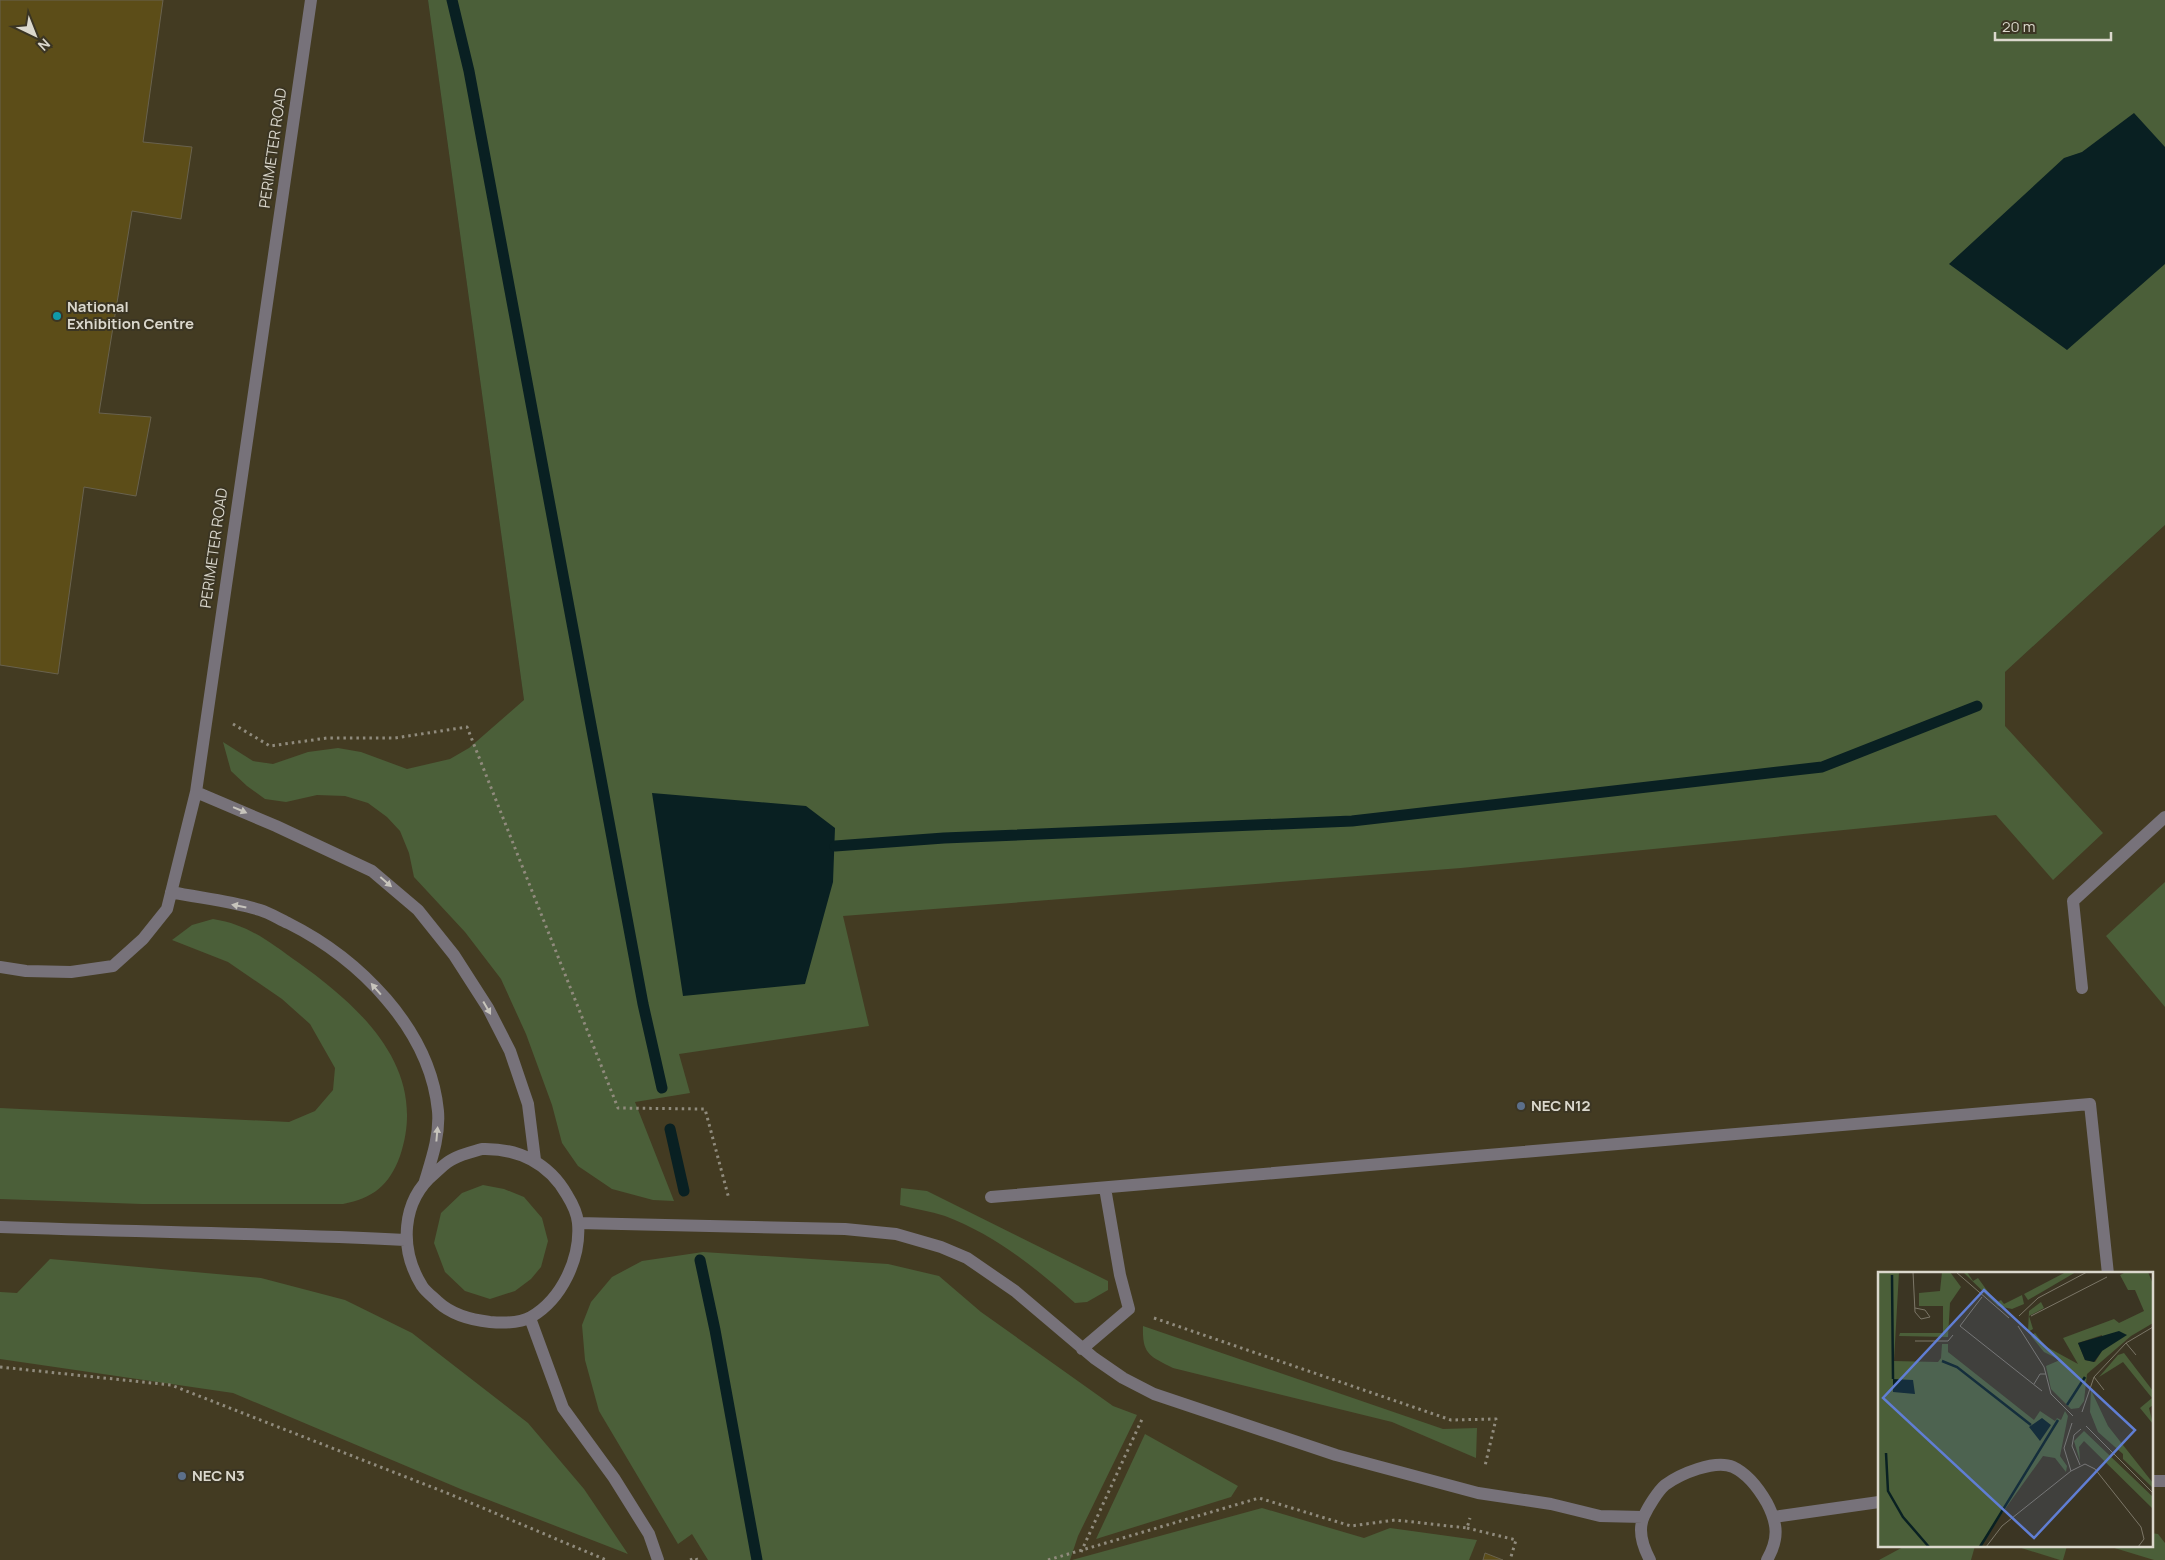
<svg xmlns="http://www.w3.org/2000/svg" width="2165" height="1560" viewBox="0 0 2165 1560" font-family="Manrope,sans-serif">
<style>
.built{fill:#433b22;fill-rule:evenodd}
.green{fill:#4b5f39}
.water{fill:#092022}
.lines{fill:none;stroke-linecap:round;stroke-linejoin:round}
.stream{stroke:#092022;stroke-width:11}
.building{fill:#5c4d18;stroke:#69624e}
.path{stroke:#908b7d;stroke-width:3;stroke-dasharray:2.5 4;stroke-linecap:butt}
.minor{stroke:#77727a;stroke-width:12}
.oneway{fill:#c7c4bc}
.culture-dot{fill:#0f9aa8;stroke:#3b3523;stroke-width:2}
.service-dot{fill:#5c6f8a;stroke:#3b3523;stroke-width:2}
.labels{text-anchor:middle;stroke-width:4;stroke-linejoin:round;paint-order:stroke}
.street-label{font-size:15px;fill:#dbd8cd;stroke:#3b3523}
.poi-label{font-size:15px;font-weight:bold;fill:#dbd8cd;stroke:#3b3523;text-anchor:start}
.inset-river{fill:none;stroke:#092022;stroke-width:2.5}
.inset-road{fill:none;stroke:#7b7667;stroke-width:1}
.view{fill:#607ed4;fill-opacity:0.15;stroke:#607ed4;stroke-width:2.5}
.inset-edge{fill:none;stroke:#dbd8cd;stroke-width:2.5}
</style>
<rect width="100%" height="100%" fill="#3b3523"/>
<path class="built" d="M0,0H428L524,700L843,916L2005,672L2165,525V1560H0ZM1879,1274H2151V1546H1879Z"/>
<path class="green" d="M428,0H2165V525L2005,672V726L2103,833L2053,880L1996,815L1461,868L843,916L869,1026L679,1054L690,1093L635,1102L674,1201L653,1200L612,1189L578,1166L562,1143L552,1105L526,1034L501,979L465,932L414,877L409,853L400,831L387,817L368,803L345,796L317,795L286,802L265,799L247,786L231,771L223,742L253,761L273,764L308,752L338,748L361,752L407,769L450,759L469,748L524,700Z
M2165,882V1007L2106,936Z
M213,919C250,925 269,942 299,963C363,1009 429,1070 400,1156C389,1186 373,1198 343,1204H142L0,1199V1108L289,1122L315,1111L333,1090L335,1068L310,1024L282,999L228,962L172,940L192,925Z
M483,1185L504,1189L524,1197L542,1218L548,1241L541,1267L531,1279L515,1291L490,1299L465,1291L445,1272L434,1243L441,1213L462,1193Z
M901,1188L927,1191L1108,1281V1290L1087,1302L1075,1303C1035,1267 995,1235 945,1216C930,1211 915,1209 900,1205Z
M703,1252L888,1264L939,1276L981,1312L1113,1406L1137,1415L1078,1536L1070,1560H708L692,1534L678,1544L599,1411L585,1360L582,1325L591,1302L612,1277L642,1261Z
M50,1259L261,1278L345,1300L412,1333L528,1423L584,1489L628,1554L463,1490L233,1393L0,1359V1292L17,1293Z
M1143,1326L1443,1429L1477,1428L1476,1458L1392,1422L1173,1368C1150,1356 1142,1355 1143,1326Z
M1145,1434L1238,1486L1231,1497L1096,1539Z
M1262,1508L1364,1538L1390,1528L1477,1540L1469,1560H1072Z
M2151,1533L2158,1534L2165,1543V1560H2154L2108,1546H2151Z
M1905,1546H1975L1971,1560H1879Z
M2015,1546H2067L2063,1560H2060Z"/>
<path class="water" d="M2134,113L2165,147V264L2067,350L1949,264L2064,158L2082,152Z
M652,793L806,806L835,828L833,882L805,984L683,996Z"/>
<g class="lines">
<path class="stream" d="M452,0L469,71L643,1004L662,1088
M835,846L944,838L1352,821L1822,767L1977,706
M670,1129L684,1191
M700,1260L715,1330L757,1560"/>
</g>
<path class="building" d="M0,0H163L143,142L192,147L181,219L132,211L99,413L151,417L136,496L84,487L58,674L0,665Z
M1485,1553L1503,1560H1483Z"/>
<g class="lines">
<path class="path" d="M233,724L270,746L327,738H395L467,727L618,1108L705,1109L729,1199
M1154,1318L1451,1420L1496,1419L1485,1466
M0,1367L171,1385L452,1495L606,1560
M1467,1528L1516,1540L1510,1560
M1081,1552L1143,1417
M690,1560L696,1558L697,1560
M1048,1560L1259,1498L1351,1526L1395,1520L1467,1528L1470,1518"/>
<path class="minor" d="M196,792L276,826L372,871L418,910L454,955L488,1008L510,1051L528,1104L535,1160
M171,892C200,898 232,901 260,910C270,913 279,919 288,923C358,958 430,1028 438,1111C440,1135 432,1158 425,1181
M0,967L26,971L71,972L113,966L143,939L167,909L196,792L311,0
M2082,988L2073,901L2165,817
M482,1149C518,1148 549,1163 567,1195C572,1203 577,1212 578,1223C581,1258 562,1299 531,1317C520,1323 502,1323 490,1322C472,1320 451,1314 438,1302C433,1297 426,1292 422,1286C399,1249 401,1201 435,1173C441,1168 446,1162 453,1159C462,1154 472,1152 482,1149Z
M991,1197L2090,1104L2108,1274
M578,1223L845,1229L896,1234L941,1247L967,1258L1015,1291L1094,1358L1123,1378L1154,1394L1336,1455L1478,1493L1551,1504L1600,1516L1643,1517
M0,1227C135,1232 270,1233 405,1240
M530,1318L563,1408L614,1478L649,1534L658,1560
M1082,1349L1129,1309L1120,1275L1105,1188
M2151,1481H2165
M1774,1517L1879,1502
M1650,1560C1643,1547 1637,1531 1644,1516C1648,1507 1658,1491 1665,1485C1680,1474 1715,1459 1733,1467C1748,1474 1759,1489 1767,1503C1778,1524 1779,1539 1767,1560"/>
</g>
<defs><path id="oneway-solid" d="M-6-.8H1V-3.2L6.5 0L1 3.2V.8H-6Z" transform="scale(1.25)"/></defs>
<g class="oneway">
<use href="#oneway-solid" transform="translate(240 810) rotate(23)"/>
<use href="#oneway-solid" transform="translate(386 882) rotate(41)"/>
<use href="#oneway-solid" transform="translate(239 906) rotate(-169)"/>
<use href="#oneway-solid" transform="translate(376 989) rotate(-131)"/>
<use href="#oneway-solid" transform="translate(487 1008) rotate(60)"/>
<use href="#oneway-solid" transform="translate(437 1134) rotate(-85)"/>
</g>
<circle class="culture-dot" cx="57" cy="316" r="5"/>
<g class="service-dot">
<circle cx="1521" cy="1106" r="5"/>
<circle cx="182" cy="1476" r="5"/>
</g>
<g class="labels">
<g class="street-label">
<text transform="translate(273 148) rotate(-82)" y="5">PERIMETER ROAD</text>
<text transform="translate(214 548) rotate(-82)" y="5">PERIMETER ROAD</text>
</g>
<g class="poi-label">
<text x="67" y="312">National<tspan x="67" dy="17">Exhibition Centre</tspan></text>
<text x="1531" y="1111">NEC N12</text>
<text x="192" y="1481">NEC N3</text>
</g>
</g>
<g transform="translate(1878 1272)">
<rect width="275" height="275" fill="#3b3523"/>
<path d="M0,0H21L16,89L60,90L63,86L64,72H70V80L156,148L162,139L177,149L179,146L183,148L187,139L190,144L182,184L189,194L188,200L177,186L165,184L100,275H0ZM64,0H72L83,15L72,31L70,65L21,64L22,61H65V34H41V21L62,19ZM85,0H89L95,9L100,6L118,31L123,28L126,32L144,23L146,32L134,37L120,34ZM188,0H198L150,28L146,22ZM248,0H270L275,12V51L253,64L209,102L206,129L201,136L193,137L173,117L168,94L182,88L166,80L153,64L157,61L167,74L200,92L185,66L236,47L241,51L266,39L257,18H250L242,3ZM224,63V79L217,90L207,88L200,71ZM163,30L166,36L151,44L155,57L150,60L151,39ZM246,81L275,119V133L271,136L275,152L262,136L274,126L245,90L221,105L240,83ZM213,118L230,154L275,211V216L245,187V182L220,160L212,140ZM206,159L275,225V237L206,169L201,175L202,189L196,169Z" fill="#4b5f39" fill-rule="evenodd"/>
<path d="M241,59L249,63L224,79L216,90L207,88L200,71ZM15,107L35,108L37,122L15,120ZM164,146L173,153L162,169L151,155Z" fill="#092022"/>
<path class="inset-river" d="M14,3L15,107M64,89L79,95L153,153M189,133L207,105M8,181L10,219L25,245L51,275M102,275L180,148"/>
<path class="inset-road" d="M35,0L37,40L43,47L52,45L47,38L37,36M78,0L131,46M104,25L82,54L164,119M141,44L160,26L209,0M153,44L229,5M140,54L166,95L173,122L195,144M37,69H70L75,63M248,71L258,83M216,105L226,118M156,112L162,102H168M204,140L216,105L248,71L275,55M208,154L275,221M202,193L194,174L196,163L203,157M193,199L186,176L194,151M108,275L124,254L193,199L207,192L217,197L263,255L266,267L260,275"/>
<path class="view" d="M106,18L257,158L156,266L5,126Z"/>
<rect width="275" height="275" class="inset-edge"/>
</g>
<g transform="translate(35 35) rotate(137)" stroke="#3b3523" stroke-width="4" paint-order="stroke">
<path d="M0-4L9 19L0 12L-9 19Z" fill="#dbd8cd"/>
<text y="-8" font-size="14" font-weight="bold" text-anchor="middle" fill="#dbd8cd">N</text>
</g>
<path d="M1995 32v8h116v-8" fill="none" stroke="#dbd8cd" stroke-width="2.5"/>
<text x="2002" y="32" font-size="15" fill="#dbd8cd" stroke="#3b3523" stroke-width="4" paint-order="stroke">20 m</text>
</svg>
